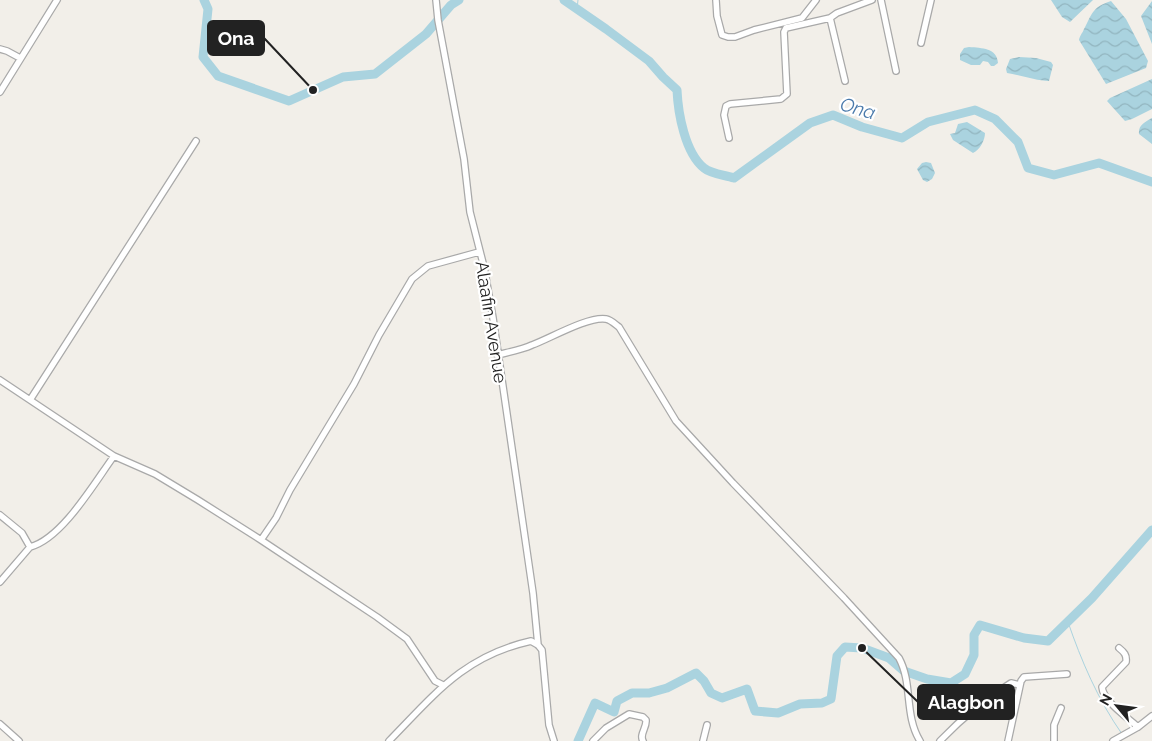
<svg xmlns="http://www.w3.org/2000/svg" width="1152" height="741" viewBox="0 0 1152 741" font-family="Raleway,sans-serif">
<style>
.water{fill:url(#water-waves)}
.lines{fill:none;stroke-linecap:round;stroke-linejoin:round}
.stream{stroke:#aad3df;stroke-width:1}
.river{stroke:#aad3df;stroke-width:9}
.minor-casing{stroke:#a9a9a9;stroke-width:8}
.minor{stroke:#fff;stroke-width:5.5}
.labels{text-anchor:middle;stroke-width:4.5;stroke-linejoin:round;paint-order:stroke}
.street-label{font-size:18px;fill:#222;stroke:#fff}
.water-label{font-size:19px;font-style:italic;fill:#4a7aab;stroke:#fff}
.leader{fill:none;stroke:#222;stroke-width:2}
.callout-dot{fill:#222;stroke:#fff;stroke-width:2}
.callout{fill:#222;stroke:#222;stroke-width:2}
.callout-label{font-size:19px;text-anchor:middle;font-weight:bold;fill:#fff}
</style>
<defs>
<pattern id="water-waves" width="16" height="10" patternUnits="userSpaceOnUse" patternTransform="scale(1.25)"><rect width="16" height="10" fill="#aad3df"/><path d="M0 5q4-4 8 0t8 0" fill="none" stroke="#92b5bf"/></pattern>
</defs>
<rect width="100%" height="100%" fill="#f2efe9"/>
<path class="water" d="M1051,0H1093L1070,22L1062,17Z
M1111,1L1126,19L1148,61L1146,68L1106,84L1079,40C1080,35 1082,34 1084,29C1093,13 1091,8 1111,1Z
M1152,1V44L1141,16Z
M969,47C982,48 997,48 998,63L994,66H991L988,62L983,61L980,65H971L960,60V54L964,48Z
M1019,57L1036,58L1051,62L1053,65L1049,81C1037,81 1020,75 1007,73L1006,69L1010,59Z
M1152,79V109L1132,119L1125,121L1107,101L1110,98Z
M1152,118V144L1139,134C1138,125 1145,122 1152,118Z
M967,122L985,133C985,140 980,150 973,153L953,140L950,134L955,133L958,124Z
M926,162L931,163L935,173L932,179L927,182L923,180L917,169L922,163Z"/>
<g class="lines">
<path class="stream" d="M577,9L578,0
M1068,622C1081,660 1098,700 1122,734"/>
<path class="river" d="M204,0L208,9L203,57L218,76L289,101L343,77L375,74L426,34L451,5L459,0
M564,0L606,29L649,61L663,77L677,90C678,113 685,153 704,168C711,174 725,175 734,178L810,123L833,115L862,127L902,138L928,122L975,110L995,119L1018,142L1028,168L1054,175L1099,163L1152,182
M578,741L595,703L614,712L617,701L632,693H649L667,688L696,673L704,681L711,693L722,698L747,689L755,711L778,713L800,704L822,703L831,699L837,656L845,647L862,648L889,658L904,671L927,679L951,683L965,674L974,655V635L980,625L1024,638L1048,641L1092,598L1152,530"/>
<defs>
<path id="minor" d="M436,0L438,20L464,159L470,212L484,267L493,318L533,593L538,645
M716,0L717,16L722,35L728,37H735L754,30L802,18L816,0
M881,0L896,71
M830,18L845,81
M921,43L931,0
M0,49L7,51L20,58
M0,92L57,0
M729,138L724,115L726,106L730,104L781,99L787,94L784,32L786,28L830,18L837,13L872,0
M497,355C509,352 521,350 532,345C549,339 588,316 606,319C611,320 615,324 619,327L676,421L733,483L844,598L899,658C913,684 904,715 920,741
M0,380L114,456L155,474L198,500L261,540L377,617L407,639L435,681L443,685
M30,400L196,141
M0,515L22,533L30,547
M261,540L276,518L290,490L354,384L379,335L412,279L428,266L479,252
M0,582L30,547C62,539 95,482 114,456
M1119,648C1124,652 1127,655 1126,662L1102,687C1103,701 1128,718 1138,727
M0,724L19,741
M389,741C435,694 464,656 531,641L538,645L542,650L549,725L554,741
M593,741L606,728L629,714L643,717L646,720C647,728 639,734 643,741
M703,741L707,725
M940,741C961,719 985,699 1011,683L1020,685
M1008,741L1021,681L1024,677L1067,674
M1054,741V725L1061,708
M1113,741L1138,727L1152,716"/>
</defs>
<use href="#minor" class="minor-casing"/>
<use href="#minor" class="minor"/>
</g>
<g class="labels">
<g class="street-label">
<text transform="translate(491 322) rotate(81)" y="6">Alaafin Avenue</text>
</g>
<g class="water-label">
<text transform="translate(858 108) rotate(16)" y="7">Ona</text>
</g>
</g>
<path class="leader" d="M313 90L264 38M862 648L918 702"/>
<g class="callout-dot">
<circle cx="313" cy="90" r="5"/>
<circle cx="862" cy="648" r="5"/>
</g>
<g class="callout">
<rect x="208" y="21" width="56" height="34" rx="5"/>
<rect x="918" y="685" width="96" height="34" rx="5"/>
</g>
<g class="callout-label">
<text x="236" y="45">Ona</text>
<text x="966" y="709">Alagbon</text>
</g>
<g transform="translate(1117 706) rotate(299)" stroke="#ffffff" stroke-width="4" paint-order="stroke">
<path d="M0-4L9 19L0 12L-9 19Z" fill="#222222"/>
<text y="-8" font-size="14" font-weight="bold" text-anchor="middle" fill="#222222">N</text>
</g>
</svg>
